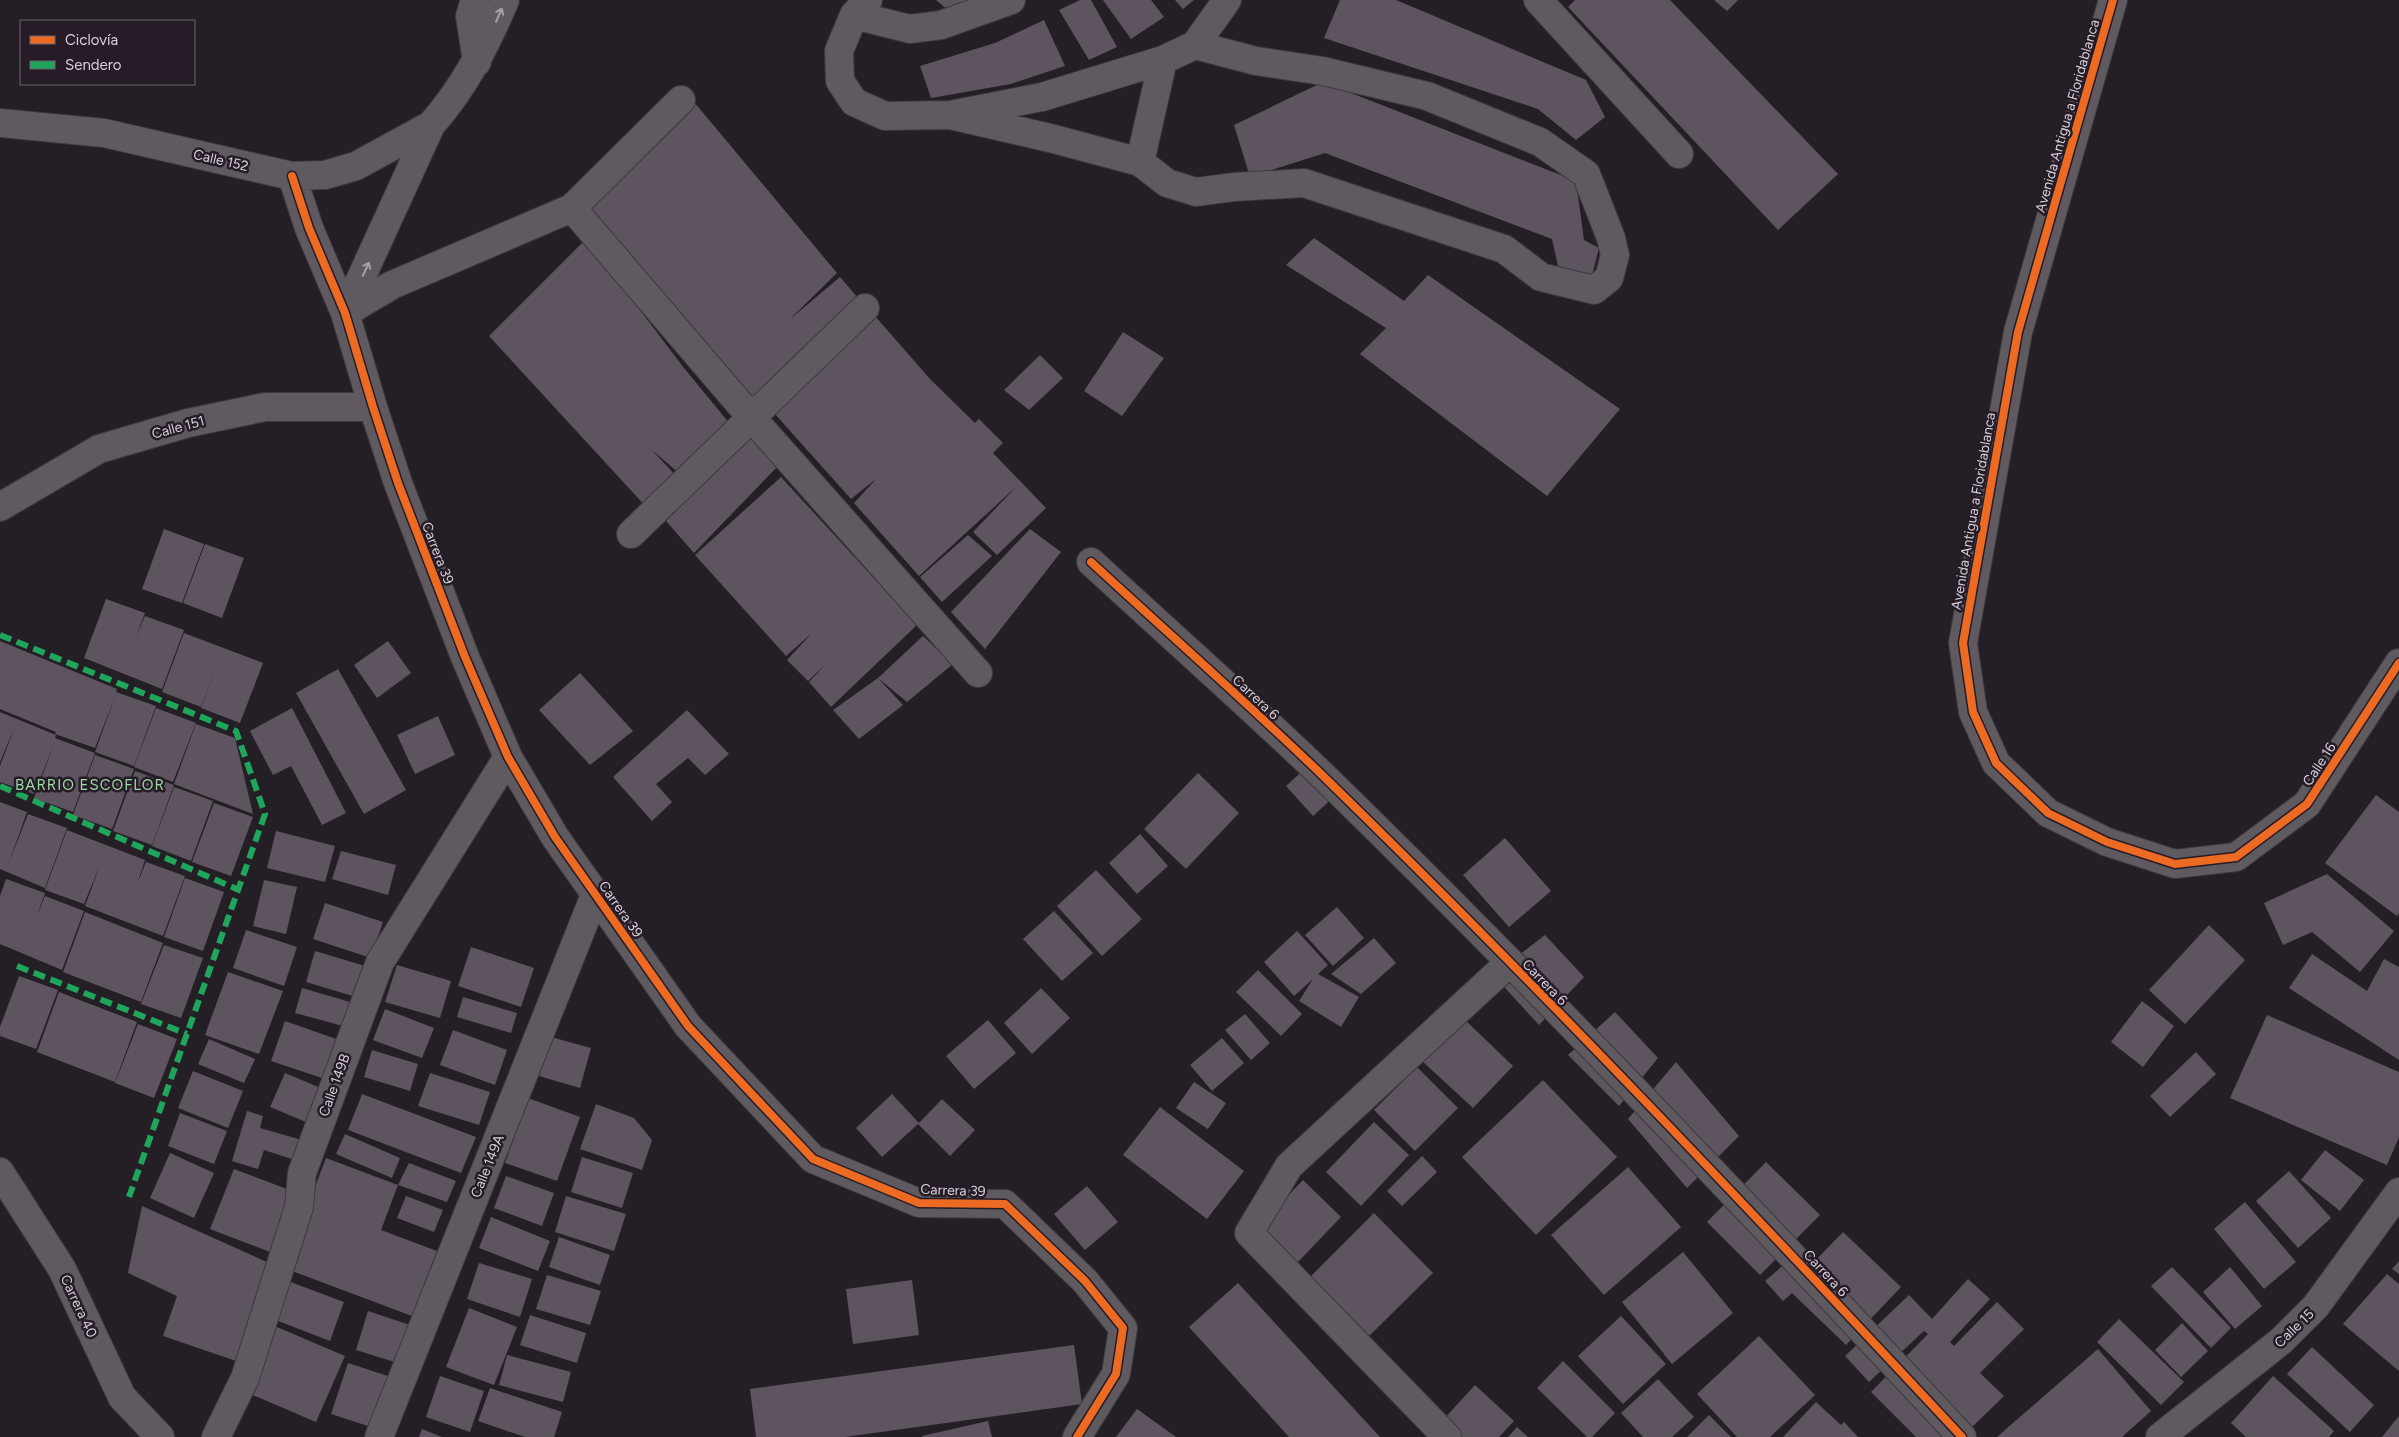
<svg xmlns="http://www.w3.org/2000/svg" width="2399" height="1437" viewBox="0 0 2399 1437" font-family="Figtree,sans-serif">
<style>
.building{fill:#5e5460}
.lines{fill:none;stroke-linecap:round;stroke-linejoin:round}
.minor-casing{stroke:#3d393f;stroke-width:30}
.minor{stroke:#5e5a5f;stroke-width:28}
.quiet{stroke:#20a55d;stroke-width:6;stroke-dasharray:12 6;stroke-linecap:butt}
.cycleway-casing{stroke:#261c28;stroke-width:11}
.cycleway{stroke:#ed6a23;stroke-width:8}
.oneway{stroke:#a7a1a8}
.labels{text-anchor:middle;stroke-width:5;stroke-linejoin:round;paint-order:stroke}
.street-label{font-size:14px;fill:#d7d0d9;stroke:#261c28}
.neighbourhood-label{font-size:15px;letter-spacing:1px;fill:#9bdaa3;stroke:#261c28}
</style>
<rect width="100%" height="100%" fill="#241f25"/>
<path class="building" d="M936,0H973L956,17Z
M1080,0H1091L1117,47L1089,60L1059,10Z
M1103,0H1151L1164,17L1131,39Z
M1175,0H1194L1183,9Z
M1340,0H1396L1586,80L1605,117L1576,140L1538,109L1324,38Z
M1575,0H1670L1838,174L1778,230L1568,7Z
M1714,0H1738L1727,11Z
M1044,20L1065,66L1011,84L931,98L920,66L995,43Z
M1323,82L1576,181L1584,240L1599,248L1589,287L1559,271L1552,239L1325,153L1250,177L1234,125Z
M694,102L837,273L789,320L840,277L858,298L752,403L685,318L659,295L580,204Z
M1314,238L1404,301L1428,275L1620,409L1547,496L1360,354L1386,328L1286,265Z
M586,239L684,368L730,424L680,474L652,450L677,477L649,510L489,336Z
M875,316L930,379L975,423L979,419L1003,443L993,453L1046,508L997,555L973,532L1017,486L919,576L854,503L876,479L851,499L774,413Z
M1123,332L1164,358L1122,416L1084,391Z
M1040,355L1063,378L1029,410L1004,390Z
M751,435L778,466L694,553L666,521Z
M781,477L917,625L831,707L809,682L826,664L808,681L787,660L812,633L786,656L695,555Z
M164,529L204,544L182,603L142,589Z
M1030,529L1061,552L985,649L951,612Z
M968,535L992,556L942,602L920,577Z
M205,544L244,558L222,618L183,603Z
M106,599L145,613L136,637L145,616L184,630L162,689L84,658Z
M184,633L263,663L240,723L201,708L217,666L201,707L162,692Z
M923,636L953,664L907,702L878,678L903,705L859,739L833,710L878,678Z
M0,641L117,689L116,692L156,706L134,766L95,752L115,697L95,748L55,734L56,732L0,709Z
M388,641L411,673L377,698L354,665Z
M338,669L406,790L364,814L296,693Z
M580,673L633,731L590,765L539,710Z
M156,708L196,723L173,782L134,767Z
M292,708L346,813L322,825L291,766L273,775L250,731Z
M687,710L729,754L705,775L688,758L656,784L672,802L652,821L613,777Z
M0,712L56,735L55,738L95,753L73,812L34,798L54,744L34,794L0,782V766L15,726L0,762Z
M438,716L455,755L415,774L397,735Z
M196,724L235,738L253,814L174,784Z
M1321,754L1348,784L1313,816L1286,786Z
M95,755L134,769L112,829L73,815Z
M135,771L174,785L152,845L113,831Z
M1198,773L1239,813L1186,869L1144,829Z
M174,787L213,801L191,861L152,846Z
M2376,795L2399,812V913L2397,916L2325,863Z
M0,802L27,812L8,865L28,814L67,828L45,888L0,869Z
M214,803L253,817L231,876L192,862Z
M67,830L145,860L137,884L146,862L185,876L163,936L85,906L100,865L84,904L45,890Z
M276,831L335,846L325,882L267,868Z
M1140,834L1168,866L1137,894L1109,863Z
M1505,838L1551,891L1509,927L1463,875Z
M341,851L396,865L388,895L332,879Z
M1096,870L1142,919L1102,956L1057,906Z
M2327,874L2394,931L2360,972L2312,932L2283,945L2264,903Z
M185,878L224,892L203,951L164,937Z
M6,879L45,893L36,918L45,896L84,911L62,970L0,944V896Z
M264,880L297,887L286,934L253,926Z
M325,903L383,922L371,958L313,939Z
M1337,907L1364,938L1333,966L1305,935Z
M1054,911L1093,953L1062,981L1023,939Z
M85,912L163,943L141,1002L63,972Z
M2209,925L2245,960L2185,1024L2149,990Z
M246,930L297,947L284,986L233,968Z
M1297,931L1328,965L1318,974L1359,997L1341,1027L1299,1001L1313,979L1294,996L1264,962Z
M1545,935L1584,977L1539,1025L1493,975Z
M1374,938L1396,963L1361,994L1331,974Z
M164,945L203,958L181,1018L141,1004Z
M471,947L534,968L521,1007L458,986Z
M315,951L365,966L356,997L306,982Z
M2312,954L2367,991L2384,959L2399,967V1060L2289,988Z
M397,965L451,981L440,1018L385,1002Z
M1258,970L1302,1014L1281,1036L1236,992Z
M228,972L283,991L259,1054L205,1035Z
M19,976L58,990L36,1049L0,1036V1027Z
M302,988L350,1002L343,1026L295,1013Z
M1041,988L1070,1018L1032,1054L1004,1023Z
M59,992L137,1022L115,1082L37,1052Z
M463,997L517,1013L511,1033L457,1017Z
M2142,1001L2174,1026L2143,1067L2111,1042Z
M385,1009L434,1028L422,1058L373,1040Z
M1615,1012L1658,1058L1619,1106L1568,1055Z
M1245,1014L1270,1043L1251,1060L1225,1030Z
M2267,1015L2399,1072V1137L2387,1165L2230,1098Z
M1462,1017L1513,1066L1473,1108L1422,1061Z
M988,1020L1016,1053L974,1089L946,1056Z
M285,1021L342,1041L328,1080L271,1061Z
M138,1024L177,1039L154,1098L115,1083Z
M453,1030L507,1050L495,1085L440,1065Z
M551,1037L591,1048L580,1088L539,1076Z
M1222,1038L1244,1063L1212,1091L1190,1065Z
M209,1039L255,1059L244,1083L198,1064Z
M372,1050L418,1064L410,1091L364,1077Z
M2196,1052L2216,1074L2170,1117L2150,1096Z
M1676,1062L1739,1136L1687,1188L1628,1119Z
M1417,1067L1458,1108L1415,1151L1374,1110Z
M193,1071L243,1091L228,1128L178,1108Z
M285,1073L328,1091L313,1125L270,1107Z
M430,1073L490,1092L479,1125L418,1106Z
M1543,1080L1617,1157L1536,1235L1462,1157Z
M1194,1082L1226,1103L1208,1129L1176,1108Z
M362,1094L476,1137L461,1173L348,1130Z
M892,1094L919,1123L942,1099L975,1130L950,1156L918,1124L882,1157L856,1128Z
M528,1098L580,1117L557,1181L505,1163Z
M596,1104L634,1118L652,1140L642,1170L580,1149Z
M1160,1107L1244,1171L1207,1219L1123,1155Z
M247,1111L263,1116L260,1128L302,1140L295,1160L264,1150L258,1169L232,1161Z
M180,1113L227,1131L214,1164L168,1146Z
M1374,1122L1409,1155L1361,1206L1326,1172Z
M345,1134L400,1158L392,1178L336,1154Z
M2325,1150L2364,1180L2340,1211L2301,1180Z
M170,1153L214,1173L194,1218L150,1198Z
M1422,1156L1437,1172L1402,1206L1387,1191Z
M582,1157L633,1173L622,1208L571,1192Z
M326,1158L398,1185L381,1230L437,1251L412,1316L284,1268Z
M1766,1162L1820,1215L1760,1275L1707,1222Z
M409,1163L456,1181L447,1202L398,1185Z
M1628,1167L1681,1227L1604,1295L1551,1235Z
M234,1169L292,1191L270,1252L210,1229Z
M2289,1171L2331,1218L2298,1248L2256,1201Z
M506,1176L554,1193L542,1226L494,1208Z
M1303,1180L1341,1217L1297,1263L1259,1226Z
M1087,1186L1118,1222L1085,1250L1054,1214Z
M406,1196L443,1210L434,1232L397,1218Z
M566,1196L626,1214L614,1251L555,1232Z
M2245,1202L2296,1262L2264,1289L2214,1229Z
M142,1206L276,1266L245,1364L163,1336L177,1296L128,1273Z
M1374,1213L1433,1273L1365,1340L1307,1280Z
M491,1217L550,1241L538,1271L479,1248Z
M1843,1232L1901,1287L1846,1345L1792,1293L1783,1301L1765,1281L1800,1251L1812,1264Z
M559,1237L610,1255L600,1285L549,1267Z
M1683,1252L1733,1313L1672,1364L1622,1302Z
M2399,1261V1274L2392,1269Z
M479,1263L532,1279L520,1317L467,1299Z
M2172,1267L2231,1328L2211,1348L2151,1286Z
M2230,1267L2262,1306L2235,1329L2203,1292Z
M2387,1274L2399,1284V1371L2343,1324Z
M547,1275L601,1291L590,1325L536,1309Z
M1968,1279L1990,1299L1950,1342L1954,1346L1997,1302L2024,1329L1980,1373L2004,1396L1962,1437H1916L1871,1392L1928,1334L1924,1331L1869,1382L1845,1356L1909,1295L1932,1319Z
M912,1280L919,1335L853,1344L846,1289Z
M288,1281L344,1302L330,1341L273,1319Z
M1238,1283L1380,1437H1289L1189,1327Z
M469,1308L517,1327L494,1385L446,1367Z
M368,1311L413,1326L401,1364L356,1350Z
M530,1315L586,1333L577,1363L520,1345Z
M1621,1316L1666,1364L1623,1404L1578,1356Z
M2119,1319L2184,1382L2161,1405L2097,1342Z
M2182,1323L2208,1351L2181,1377L2155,1350Z
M277,1327L345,1356L316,1422L248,1393Z
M1759,1336L1815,1395L1770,1437H1737L1697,1394Z
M1074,1345L1082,1404L845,1437H756L750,1389Z
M2312,1347L2374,1405L2350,1432L2287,1374Z
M2098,1349L2151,1411L2122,1437H1997Z
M507,1355L571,1372L563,1402L499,1385Z
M1563,1361L1615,1413L1592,1437H1587L1537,1388Z
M348,1363L391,1377L374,1428L331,1414Z
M440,1376L484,1391L470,1432L426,1417Z
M2273,1376L2334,1431L2329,1437H2246L2231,1423Z
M1658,1379L1694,1417L1672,1437H1643L1621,1413Z
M1475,1385L1514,1421L1499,1437H1461L1443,1420Z
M490,1388L562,1412L554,1437H525L478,1421Z
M1816,1402L1841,1425L1844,1422L1858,1437H1783Z
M1137,1409L1176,1437H1116Z
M1709,1415L1731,1437H1687Z
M2399,1416V1437H2382Z
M988,1421L992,1437H922V1436Z
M1517,1427L1528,1437H1508Z
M422,1429L442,1437H419Z"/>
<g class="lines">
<defs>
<path id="minor" d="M475,0L470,16L477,62
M868,0L854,15L839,51L840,81L854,102L885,116L950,115L1042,97L1163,60L1195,45L1227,0
M1538,0L1679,154
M2113,0L2018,332L1963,643L1973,712L1996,763L2048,813L2107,842L2175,864L2236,857L2307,804L2399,663
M854,15L910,29L941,25L1011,0
M950,115L1050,138L1140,162L1167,183L1196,192L1234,187L1304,183L1504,249L1541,277L1594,290L1609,278L1615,255L1611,238L1586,174L1540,142L1427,96L1323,71L1256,61L1195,45
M0,123L104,133L292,176L325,175L356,166L431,125
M1140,162L1163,60
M292,176L309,228L345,313L373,407L398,483L465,657L508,757L555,837L688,1026L813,1159L919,1203L1005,1204L1085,1281L1123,1328L1116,1374L1077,1437
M572,208L751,417L978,673
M345,313L392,285L572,208L681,100
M345,313L431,125C464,88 486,45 505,0
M0,507L99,449L188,423L265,407H373
M631,534L865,308
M1091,562C1167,632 1245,701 1319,772C1540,987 1752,1212 1962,1437
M0,1172L62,1269L122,1397L160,1437
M216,1437L245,1378L299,1207L302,1173L380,962L508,757
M379,1437L595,895
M1447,1437L1249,1233L1289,1166L1509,963
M2160,1437L2281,1341L2316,1306L2399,1192"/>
</defs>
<use href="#minor" class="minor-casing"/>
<use href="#minor" class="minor"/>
<path class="quiet" d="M0,635L236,731L265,814L129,1197
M0,786L239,890
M17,966L187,1034"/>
<defs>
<path id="cycleway" d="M2113,0L2018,332L1963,643L1973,712L1996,763L2048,813L2107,842L2175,864L2236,857L2307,804L2399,663
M292,176L309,228L345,313L373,407L398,483L465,657L508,757L555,837L688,1026L813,1159L919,1203L1005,1204L1085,1281L1123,1328L1116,1374L1077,1437
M1091,562C1167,632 1245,701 1319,772C1540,987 1752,1212 1962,1437"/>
</defs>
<use href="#cycleway" class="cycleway-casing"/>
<use href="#cycleway" class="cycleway"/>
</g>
<defs><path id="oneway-shaft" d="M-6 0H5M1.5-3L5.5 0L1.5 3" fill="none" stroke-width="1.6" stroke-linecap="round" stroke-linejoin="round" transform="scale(1.25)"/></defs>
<g class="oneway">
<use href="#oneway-shaft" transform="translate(499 15) rotate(-67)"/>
<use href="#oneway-shaft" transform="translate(366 269) rotate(-65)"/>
</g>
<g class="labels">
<g class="street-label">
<text transform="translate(2067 116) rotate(-74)" y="5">Avenida Antigua a Floridablanca</text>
<text transform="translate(221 160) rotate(13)" y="5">Calle 152</text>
<text transform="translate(178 427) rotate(-15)" y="5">Calle 151</text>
<text transform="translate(1973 511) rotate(-80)" y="5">Avenida Antigua a Floridablanca</text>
<text transform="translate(438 553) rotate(69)" y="5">Carrera 39</text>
<text transform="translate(1256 697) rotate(43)" y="5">Carrera 6</text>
<text transform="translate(2319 764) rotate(-57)" y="5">Calle 16</text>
<text transform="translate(621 909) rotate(55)" y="5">Carrera 39</text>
<text transform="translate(1545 982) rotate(46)" y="5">Carrera 6</text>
<text transform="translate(334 1085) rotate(-70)" y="5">Calle 149B</text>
<text transform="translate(487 1166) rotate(-68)" y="5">Calle 149A</text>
<text transform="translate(953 1190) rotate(2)" y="5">Carrera 39</text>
<text transform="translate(1826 1273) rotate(47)" y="5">Carrera 6</text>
<text transform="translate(79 1306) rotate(65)" y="5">Carrera 40</text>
<text transform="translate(2294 1328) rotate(-44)" y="5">Calle 15</text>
</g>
<g class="neighbourhood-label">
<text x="90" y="790">BARRIO ESCOFLOR</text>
</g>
</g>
<rect x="20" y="20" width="175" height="65" fill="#261c28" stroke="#6d646f"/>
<rect x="30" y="36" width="25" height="8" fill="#ed6a23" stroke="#6d646f"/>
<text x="65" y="45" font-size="15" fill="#d7d0d9">Ciclovía</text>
<rect x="30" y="61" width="25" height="8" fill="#20a55d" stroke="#6d646f"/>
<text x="65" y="70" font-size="15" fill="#d7d0d9">Sendero</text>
</svg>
